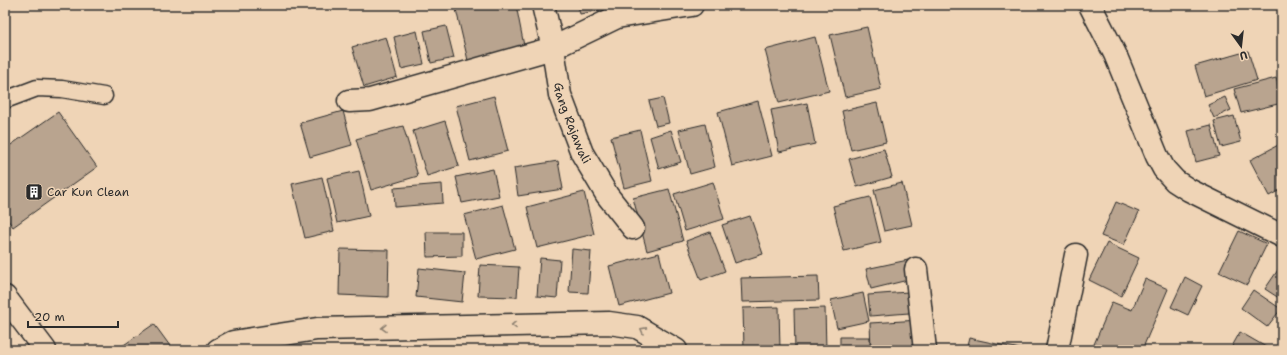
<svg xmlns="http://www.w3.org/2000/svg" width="1287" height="355" viewBox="0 0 1287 355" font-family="'Shantell Sans',sans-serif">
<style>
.building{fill:#b9a48f;stroke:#2b2b2b}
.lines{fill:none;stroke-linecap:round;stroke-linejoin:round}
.service-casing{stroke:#2b2b2b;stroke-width:19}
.minor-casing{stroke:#2b2b2b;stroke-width:25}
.trunk-casing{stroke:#2b2b2b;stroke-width:25}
.service{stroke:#efd4b6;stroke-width:16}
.minor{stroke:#efd4b6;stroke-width:22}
.trunk{stroke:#efd4b6;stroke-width:22}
.oneway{stroke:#8d8070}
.labels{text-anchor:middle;stroke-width:3;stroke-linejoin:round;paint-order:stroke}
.street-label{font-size:12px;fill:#2b2b2b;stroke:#efd4b6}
.poi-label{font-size:12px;fill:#2b2b2b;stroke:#efd4b6;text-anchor:start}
</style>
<rect width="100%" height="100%" fill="#efd4b6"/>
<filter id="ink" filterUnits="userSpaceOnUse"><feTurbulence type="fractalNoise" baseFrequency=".025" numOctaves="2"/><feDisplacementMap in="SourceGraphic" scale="8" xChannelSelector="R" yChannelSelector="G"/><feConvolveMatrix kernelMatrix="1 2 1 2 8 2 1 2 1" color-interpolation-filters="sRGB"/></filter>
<g filter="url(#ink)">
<path class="building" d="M455,5H516L525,51L470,69Z
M578,5H628L580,14Z
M446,26L454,58L431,63L424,31Z
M867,27L881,89L845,97L830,35Z
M417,31L424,64L401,69L394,37Z
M386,37L397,77L364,87L352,47Z
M815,37L829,91L779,103L765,50Z
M1248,51L1257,80L1204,96L1195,66Z
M1276,78L1282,103L1241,113L1234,89Z
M494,96L508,151L470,161L456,106Z
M1225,97L1231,110L1214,118L1208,105Z
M663,98L669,123L656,126L649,101Z
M758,101L772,156L732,166L718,112Z
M807,103L815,144L779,152L771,110Z
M877,103L886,142L851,150L842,111Z
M343,111L352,145L310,157L300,123Z
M58,112L97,167L13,227L5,216V149Z
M1234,116L1241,142L1221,147L1214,121Z
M445,121L459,166L427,176L413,131Z
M705,124L715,167L690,174L679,130Z
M1211,125L1219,156L1196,162L1188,131Z
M403,126L418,176L371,190L356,139Z
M640,130L652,181L624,188L611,137Z
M671,130L681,162L659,169L650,137Z
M1282,143V189L1269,196L1250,160Z
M884,149L892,177L857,187L849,159Z
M558,161L563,189L518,196L514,168Z
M493,169L499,196L462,203L456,177Z
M359,171L369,216L337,223L327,178Z
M322,177L334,231L305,238L292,184Z
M713,182L724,219L685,231L674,194Z
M902,183L912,225L884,231L874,190Z
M442,184L443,203L395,207L394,188Z
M669,189L683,241L647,251L633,198Z
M584,192L594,234L537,248L527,207Z
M870,197L881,242L844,251L833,206Z
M1116,202L1139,212L1124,245L1101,236Z
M503,205L515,249L476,259L464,215Z
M750,216L763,254L735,263L722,225Z
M1239,231L1267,244L1247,285L1219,272Z
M426,232H462V256L427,257Z
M710,232L725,271L701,280L686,241Z
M1107,243L1139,258L1121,296L1089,280Z
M340,249L389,250L388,297L339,295Z
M572,249L591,251L588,293L569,292Z
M659,253L669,293L619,306L609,266Z
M540,258L560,260L557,298L537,296Z
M908,260L912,279L871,289L866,269Z
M1282,264V300L1265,289Z
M480,265L519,267L517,297L478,296Z
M419,268L465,273L462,302L416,297Z
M818,276L819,300L742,302L741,278Z
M1185,277L1202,286L1188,315L1171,307Z
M1145,279L1168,289L1142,350L1092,349L1112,302L1132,310Z
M1253,290L1281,309L1267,327L1241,308Z
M908,292L909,313L870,316L868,295Z
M863,293L869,321L837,328L831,300Z
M779,307L780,350H744L743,308Z
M825,308L826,350H795L794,309Z
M920,320L922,350H871L870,323Z
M154,324L173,350L118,349Z
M1240,332L1266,347L1264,350H1230Z
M840,337H870V350H840Z
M969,338L1025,350H966Z"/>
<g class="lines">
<defs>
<path id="service" d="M5,100L37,88L62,89L104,96"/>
<g id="minor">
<path id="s1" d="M543,5L553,48L560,95L582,153L607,195L633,228"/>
<path d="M1090,5L1115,54L1157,156L1164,169L1175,181L1189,190L1282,236"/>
<path d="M349,101L370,100L553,48L617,17L692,5"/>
<path d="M916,269L925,350"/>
<path d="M218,350L233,342L317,329L609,323L637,327L676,350"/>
<path d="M1057,350L1076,255"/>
</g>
<path id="trunk" d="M5,297L45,350"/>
</defs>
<use href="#service" class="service-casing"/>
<use href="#minor" class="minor-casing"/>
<use href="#trunk" class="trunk-casing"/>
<use href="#service" class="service"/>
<use href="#minor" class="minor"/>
<use href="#trunk" class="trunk"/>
</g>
<defs><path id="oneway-chevron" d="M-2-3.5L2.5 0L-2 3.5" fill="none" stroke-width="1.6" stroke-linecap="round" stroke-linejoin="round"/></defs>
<g class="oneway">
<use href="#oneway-chevron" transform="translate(514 325) rotate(179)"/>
<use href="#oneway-chevron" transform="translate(384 328) rotate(179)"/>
<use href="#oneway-chevron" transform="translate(643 330) rotate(-151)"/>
</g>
</g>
<defs>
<symbol id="building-square" viewBox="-11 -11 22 22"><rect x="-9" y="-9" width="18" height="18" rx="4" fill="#2b2b2b" stroke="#efd4b6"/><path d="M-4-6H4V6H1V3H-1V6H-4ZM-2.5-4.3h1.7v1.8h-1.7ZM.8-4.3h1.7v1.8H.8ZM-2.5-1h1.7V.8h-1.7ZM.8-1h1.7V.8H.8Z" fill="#fff"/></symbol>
</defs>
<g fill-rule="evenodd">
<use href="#building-square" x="24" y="182" width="20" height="20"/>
</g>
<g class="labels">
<g class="street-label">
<text dy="4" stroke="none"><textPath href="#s1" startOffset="122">Gang Rajawali</textPath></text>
</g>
<g class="poi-label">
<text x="47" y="196">Car Kun Clean</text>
</g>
</g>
<rect width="1287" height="355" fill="none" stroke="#efd4b6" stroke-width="20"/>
<rect x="10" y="10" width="1267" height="335" fill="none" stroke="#2b2b2b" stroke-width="1.5" filter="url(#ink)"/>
<g transform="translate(1241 46) rotate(165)" stroke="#efd4b6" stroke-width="3" paint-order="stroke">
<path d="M0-3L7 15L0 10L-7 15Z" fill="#2b2b2b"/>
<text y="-6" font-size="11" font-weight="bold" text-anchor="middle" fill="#2b2b2b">U</text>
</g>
<path d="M28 321v6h90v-6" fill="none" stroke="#2b2b2b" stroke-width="2"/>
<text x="34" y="321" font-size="12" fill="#2b2b2b" stroke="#efd4b6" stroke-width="3" paint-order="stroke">20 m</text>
</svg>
